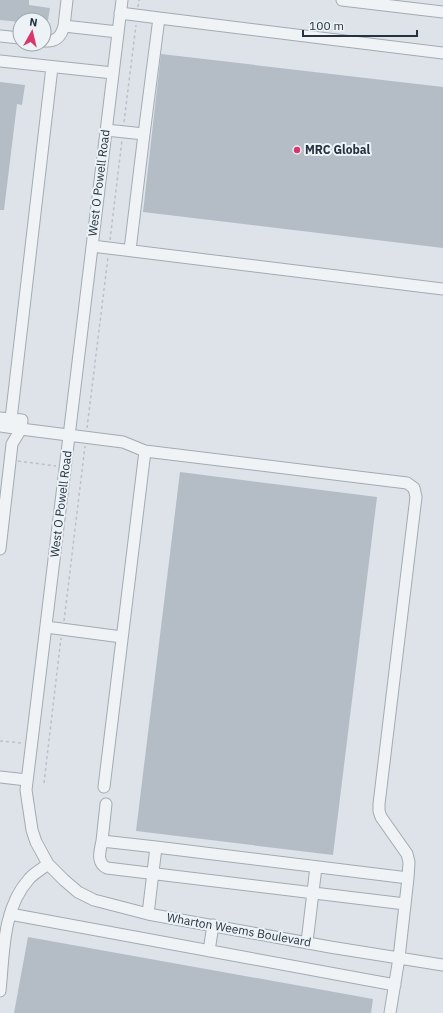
<svg xmlns="http://www.w3.org/2000/svg" width="443" height="1013" viewBox="0 0 443 1013" font-family="'IBM Plex Sans',sans-serif">
<style>
.building{fill:#b4bdc5}
.lines{fill:none;stroke-linecap:round;stroke-linejoin:round}
.minor-casing{stroke:#a2abb2;stroke-width:13}
.path{stroke:#bbc1c7;stroke-width:1.5;stroke-dasharray:3 3;stroke-linecap:butt}
.minor{stroke:#f0f3f6;stroke-width:11}
.poi-dot{fill:#d9366b;stroke:#ecf2f6;stroke-width:1.5}
.labels{text-anchor:middle;stroke-width:4;stroke-linejoin:round;paint-order:stroke}
.poi-label{font-size:12px;font-weight:bold;fill:#253340;stroke:#ecf2f6;text-anchor:start}
.street-label{font-size:12px;fill:#253340;stroke:#ecf2f6}
</style>
<rect width="100%" height="100%" fill="#dde3e8"/>
<path class="building" d="M0,0H29V5L50,8L48,20H20V22L0,20Z
M161,54L443,87V248L143,212Z
M0,82L25,85L22,105L17,104L4,210H0Z
M180,472L377,497L333,855L136,831Z
M28,937L373,999L371,1013H14Z"/>
<g class="lines">
<defs>
<path id="minor" d="M122,0L26,790L32,830L36,842L48,864L64,880L78,892L94,900L148,914L330,947L443,965
M342,0L443,12
M120,13L159,18
M64,26L67,0
M0,36L20,38
M44,41C56,42 61,37 64,26L118,32
M0,61L113,73
M106,130L144,134L159,18L443,53
M92,246L443,289
M130,250L144,134
M0,418L22,420L21,429L0,426
M11,419L52,67
M0,549L12,444L21,429L123,442L145,451
M46,627L122,637
M0,777L27,780
M104,787L145,451L407,483L414,488L416,497L379,804V811L381,817L407,854L409,862L408,878
M106,804L102,841L156,847
M102,841C100,851 96,863 107,868L405,904
M10,914L395,985
M148,914L156,847L408,878L399,958L390,1013
M307,942L316,867
M209,951L213,925
M0,991C4,954 2,909 29,879C34,873 42,869 48,864"/>
</defs>
<use href="#minor" class="minor-casing"/>
<path class="path" d="M138,7L139,0
M124,122L136,25
M110,240L122,140
M87,428L108,257
M18,461L56,466
M64,621L85,446
M0,741L22,743
M44,783L61,638"/>
<use href="#minor" class="minor"/>
</g>
<circle class="poi-dot" cx="297" cy="150" r="4"/>
<g class="labels">
<g class="poi-label">
<text x="305" y="154">MRC Global</text>
</g>
<g class="street-label">
<text transform="translate(99 183) rotate(-83)" y="4">West O Powell Road</text>
<text transform="translate(61 504) rotate(-83)" y="4">West O Powell Road</text>
<text transform="translate(239 930) rotate(10)" y="4">Wharton Weems Boulevard</text>
</g>
</g>
<g transform="translate(32 32) rotate(8)"><circle r="19" fill="#ecf2f6" stroke="#9ca6ad"/>
<path d="M0-3L7 15L0 10L-7 15Z" fill="#d9366b"/>
<text y="-6" font-size="11" font-weight="bold" text-anchor="middle" fill="#253340">N</text>
</g>
<path d="M303 30v6h114v-6" fill="none" stroke="#253340" stroke-width="2"/>
<text x="309" y="30" font-size="12" fill="#253340" stroke="#ecf2f6" stroke-width="3" paint-order="stroke">100 m</text>
</svg>
